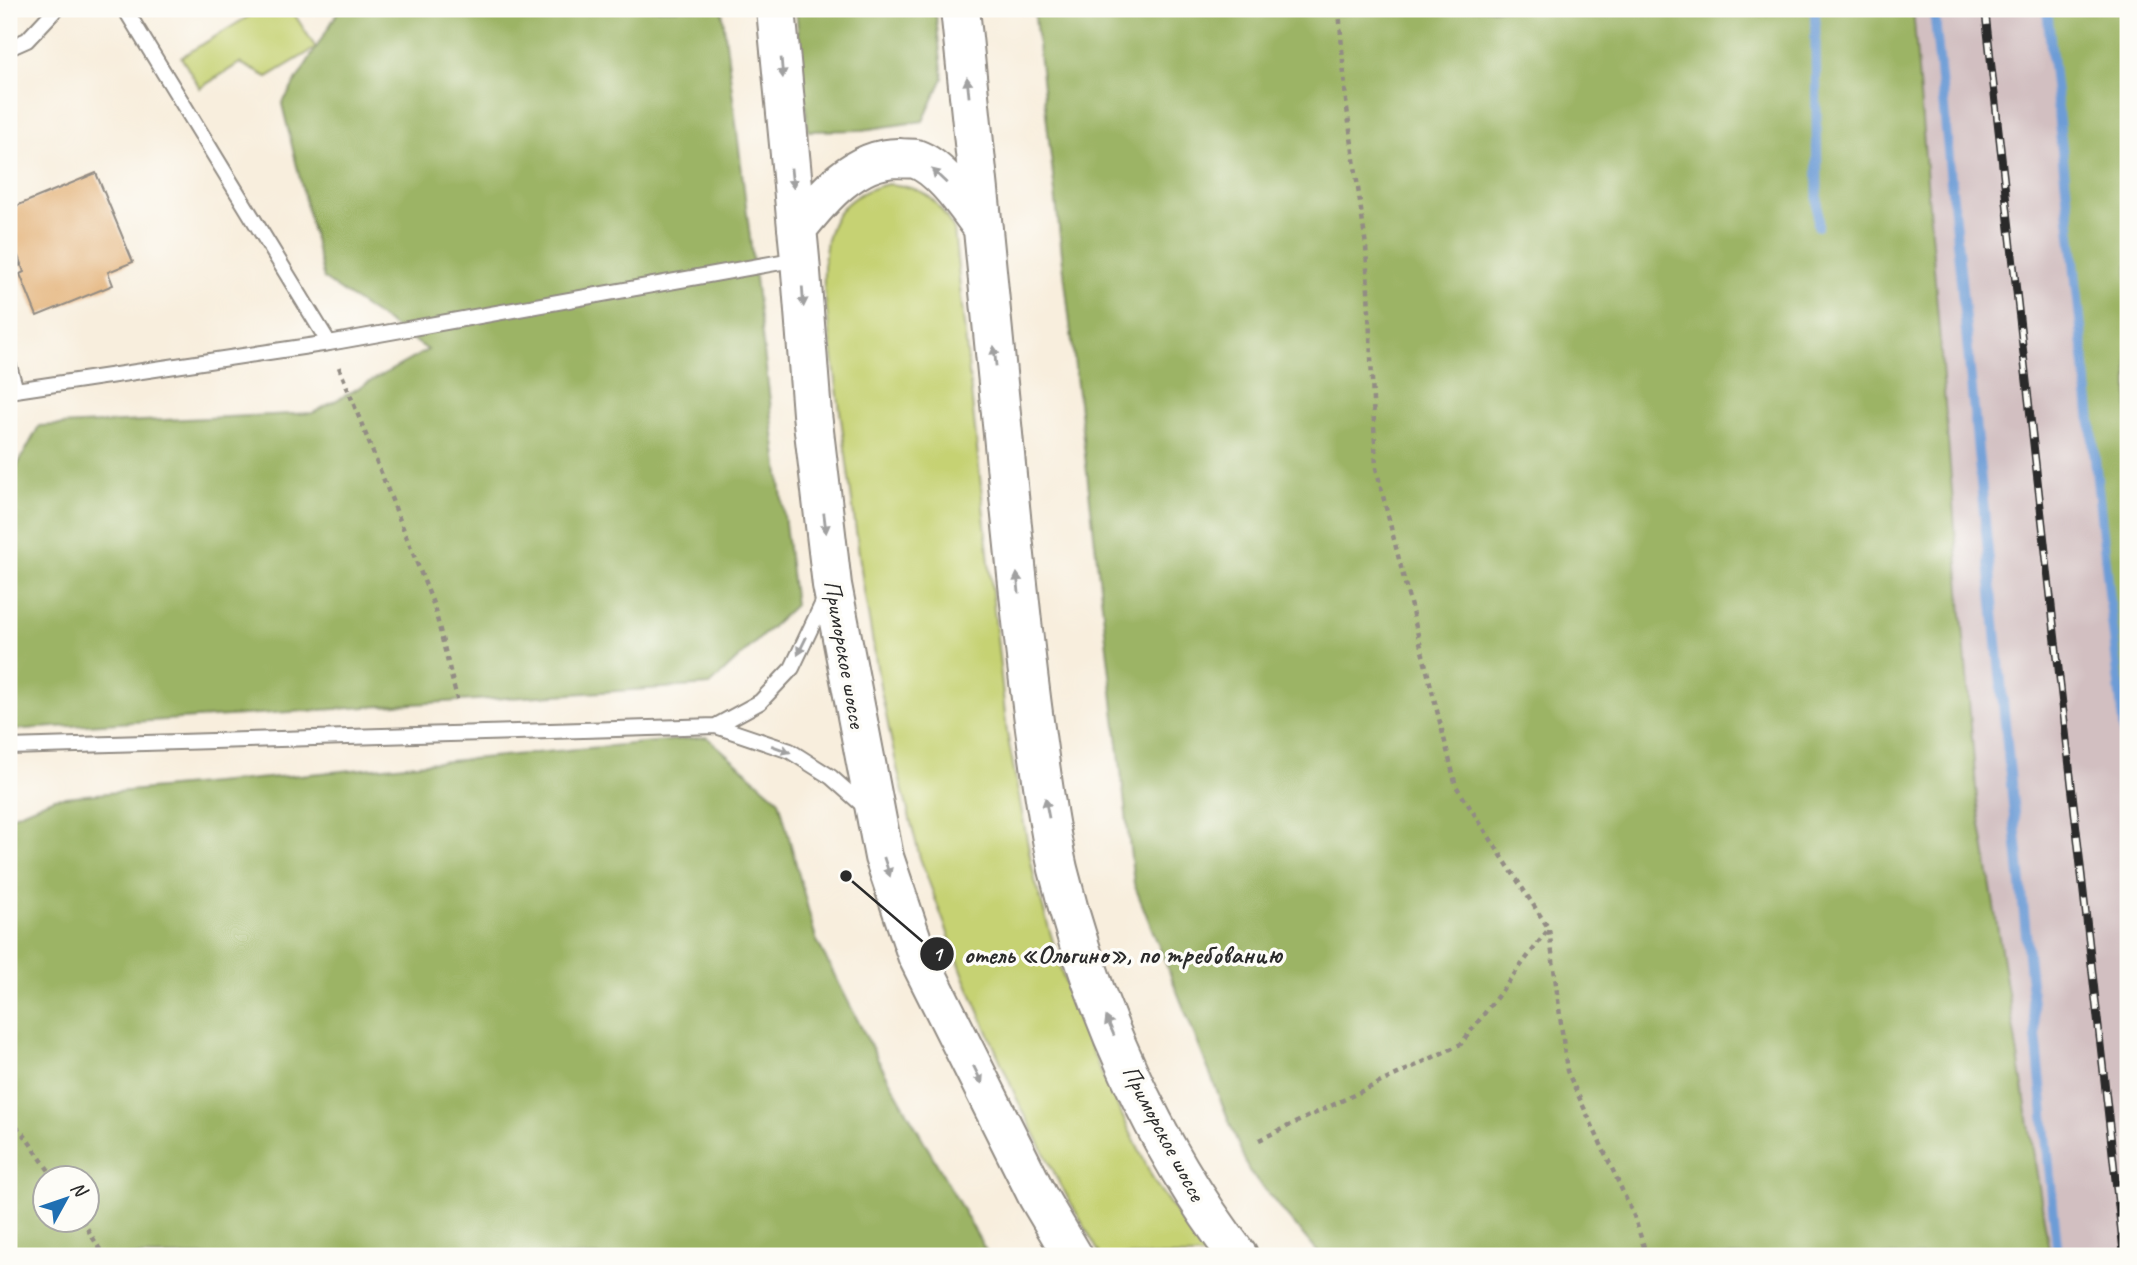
<svg xmlns="http://www.w3.org/2000/svg" width="2137" height="1265" viewBox="0 0 2137 1265" font-family="Caveat,sans-serif">
<style>
.industrial{fill:#d2bfc1}
.green{fill:#c6d273;stroke:#787e4f;stroke-width:2}
.forest{fill:#9cb465;stroke:#647048;stroke-width:2;fill-rule:evenodd}
.lines{fill:none;stroke-linecap:round;stroke-linejoin:round}
.stream{stroke:#6d9cd6;stroke-width:10}
.building{fill:#e2ae72}
.service-casing{stroke:#928c84;stroke-width:18}
.primary-casing{stroke:#928c84;stroke-width:42}
.path{stroke:#928c84;stroke-width:4.5;stroke-dasharray:5 5;stroke-linecap:butt}
.service{stroke:#fff;stroke-width:14}
.primary{stroke:#fff;stroke-width:38}
.rail-casing{stroke:#2b2b2b;stroke-width:8}
.rail{stroke:#fdfcf7;stroke-width:5;stroke-dasharray:16;stroke-linecap:butt}
.oneway{fill:#a0a0a0}
.labels{text-anchor:middle;stroke-width:7;stroke-linejoin:round;paint-order:stroke}
.street-label{font-size:24px;fill:#2b2b2b;stroke:#fdfcf7}
.leader{fill:none;stroke:#2b2b2b;stroke-width:2.5}
.callout-dot{fill:#2b2b2b;stroke:#fdfcf7;stroke-width:2.5}
.mark-label{font-size:21px;text-anchor:middle;font-weight:bold;fill:#fff}
.callout-label{font-size:26px;text-anchor:middle;font-weight:bold;fill:#2b2b2b;stroke:#fdfcf7;stroke-width:7;stroke-linejoin:round;paint-order:stroke}
</style>
<rect width="100%" height="100%" fill="#fdfcf7"/>
<filter id="ink" filterUnits="userSpaceOnUse"><feTurbulence type="fractalNoise" baseFrequency=".0143" numOctaves="2"/><feDisplacementMap in="SourceGraphic" scale="14" xChannelSelector="R" yChannelSelector="G"/><feConvolveMatrix kernelMatrix="1 2 1 2 8 2 1 2 1" color-interpolation-filters="sRGB"/></filter>
<filter id="wash" filterUnits="userSpaceOnUse"><feTurbulence type="fractalNoise" baseFrequency=".00686" numOctaves="4" result="noise"/><feDisplacementMap in="SourceGraphic" scale="28" xChannelSelector="R" yChannelSelector="G"/><feGaussianBlur stdDeviation="1.57" result="paint"/><feColorMatrix in="noise" values="0 0 0 0 0 0 0 0 0 0 0 0 0 0 0 0 0 1.4 0 .05"/><feComposite in="paint" operator="in"/></filter>
<g filter="url(#wash)">
<rect width="100%" height="100%" fill="#f8eedd"/>
<path class="industrial" d="M1913,9H2047L2128,769V1256H2050L1977,800Z"/>
<path class="green" d="M261,9H291L316,48L267,77L240,63L200,88L181,57Z
M888,184C925,187 936,198 954,230L1007,733L1034,877L1063,976L1100,1070L1155,1183L1207,1256H1101L1059,1182L1016,1097L965,979L920,858L897,768L881,691L863,584L824,290C822,237 829,197 888,184Z"/>
<path class="forest" d="M336,9H722L795,605L710,685L9,730V481L39,426L313,413L428,350L324,279L282,104L338,12Z
M796,9H935L943,78L923,121L863,130L808,131Z
M1034,9H1913L1977,800L2050,1256H1321L1249,1171L1134,884Z
M2047,9H2128V769Z
M707,737L779,800L816,939L878,1060L989,1256H9V817L54,798ZM46,1178H88V1220H46Z"/>
<g class="lines">
<path class="stream" d="M1815,9L1818,226
M1934,9L2058,1256
M2047,9L2128,769"/>
</g>
<g id="blocks">
<path class="building" d="M96,173L133,262L108,272L113,285L37,316L20,274L24,272L18,256L9,260V209Z"/>
</g>
</g>
<g filter="url(#ink)">
<use href="#blocks" fill-opacity="0" stroke="#928c84" stroke-width="2"/>
<g class="lines">
<defs>
<path id="service" d="M125,9L329,343
M9,48L27,40L56,9
M9,366L16,390
M9,391L329,343L798,259
M716,726L760,702L792,668L825,598
M9,747L716,726L790,751L831,777L866,808"/>
<path id="primary" d="M776,9L800,259L812,414L832,585L884,857L917,955L1038,1197L1073,1256
M960,9C977,164 992,320 1007,475C1015,558 1023,639 1034,721C1041,771 1047,821 1058,869C1091,1004 1153,1146 1238,1256
M797,229C822,197 855,157 900,158C905,159 912,158 916,159C942,168 967,207 983,228"/>
</defs>
<use href="#service" class="service-casing"/>
<use href="#primary" class="primary-casing"/>
<path class="path" d="M1339,9L1346,101L1366,246L1376,468L1456,786L1549,929L1567,1071L1634,1216L1647,1256
M9,269L21,264
M339,367L434,606L457,699
M9,1119L25,1136L54,1178
M1259,1140L1461,1044L1548,930
M82,1220L104,1256"/>
<use href="#service" class="service"/>
<use href="#primary" class="primary"/>
<defs>
<path id="rail" d="M1985,9L2124,1256"/>
</defs>
<use href="#rail" class="rail-casing"/>
<use href="#rail" class="rail"/>
</g>
<defs><path id="oneway-solid" d="M-6-.8H1V-3.2L6.5 0L1 3.2V.8H-6Z" transform="scale(1.75)"/></defs>
<g class="oneway">
<use href="#oneway-solid" transform="translate(782 68) rotate(85)"/>
<use href="#oneway-solid" transform="translate(968 87) rotate(-96)"/>
<use href="#oneway-solid" transform="translate(939 176) rotate(-137)"/>
<use href="#oneway-solid" transform="translate(792 178) rotate(84)"/>
<use href="#oneway-solid" transform="translate(803 297) rotate(86)"/>
<use href="#oneway-solid" transform="translate(995 356) rotate(-96)"/>
<use href="#oneway-solid" transform="translate(825 523) rotate(83)"/>
<use href="#oneway-solid" transform="translate(1018 583) rotate(-96)"/>
<use href="#oneway-solid" transform="translate(802 646) rotate(116)"/>
<use href="#oneway-solid" transform="translate(781 749) rotate(20)"/>
<use href="#oneway-solid" transform="translate(1047 808) rotate(-101)"/>
<use href="#oneway-solid" transform="translate(887 867) rotate(72)"/>
<use href="#oneway-solid" transform="translate(1110 1026) rotate(-113)"/>
<use href="#oneway-solid" transform="translate(978 1075) rotate(64)"/>
</g>
</g>
<g class="labels">
<g class="street-label">
<text transform="translate(845 654) rotate(80)" y="8">Приморское шоссе</text>
<text transform="translate(1164 1133) rotate(62)" y="8">Приморское шоссе</text>
</g>
</g>
<path class="leader" d="M846 876L937 954"/>
<g class="callout-dot">
<circle cx="846" cy="876" r="7"/>
<circle cx="937" cy="954" r="18"/>
</g>
<g class="mark-label">
<text x="937" y="961">1</text>
</g>
<g class="callout-label">
<text x="1123" y="963">отель «Ольгино», по требованию</text>
</g>
<rect width="2137" height="1265" fill="none" stroke="#fdfcf7" stroke-width="35"/>
<g transform="translate(66 1199) rotate(50)"><circle r="33" fill="#fdfcf7" stroke="#a9a8a5" stroke-width="2"/>
<path d="M0-5L12 26L0 18L-12 26Z" fill="#1f6fb2"/>
<text y="-10" font-size="19" font-weight="bold" text-anchor="middle" fill="#2b2b2b">N</text>
</g>
</svg>
